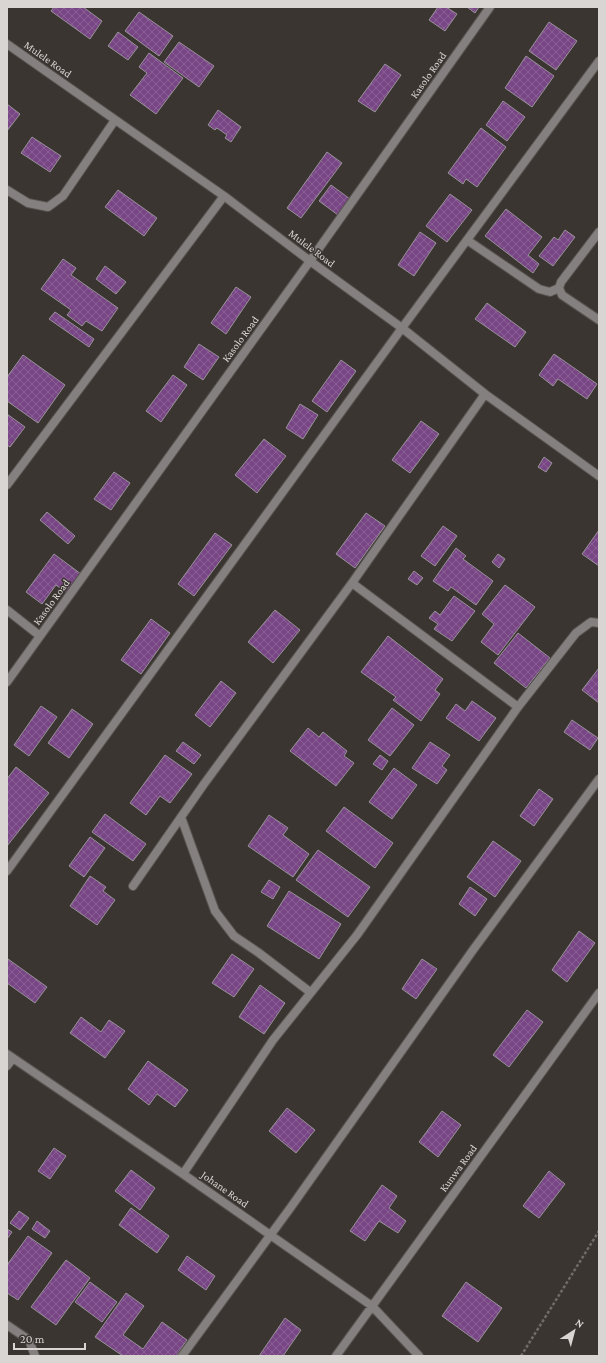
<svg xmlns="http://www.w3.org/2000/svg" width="606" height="1363" viewBox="0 0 606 1363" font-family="'Crimson Pro',serif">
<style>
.building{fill:url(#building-cross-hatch);stroke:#979298}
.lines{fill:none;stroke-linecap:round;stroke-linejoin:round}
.minor-casing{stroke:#57524e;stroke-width:10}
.path{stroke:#706b68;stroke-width:2.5;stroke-dasharray:3 2;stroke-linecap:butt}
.minor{stroke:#848080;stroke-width:8}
.labels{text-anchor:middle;stroke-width:3;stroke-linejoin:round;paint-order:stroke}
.street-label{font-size:11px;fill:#d8d5d2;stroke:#3b3531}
</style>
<defs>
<pattern id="building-cross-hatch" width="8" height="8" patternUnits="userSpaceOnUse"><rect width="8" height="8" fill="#784585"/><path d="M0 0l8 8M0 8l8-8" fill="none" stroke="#8a5f95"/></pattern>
</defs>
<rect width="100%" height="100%" fill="#3b3531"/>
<path class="building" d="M54,7H83L102,21L90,39L51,11Z
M438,7H446L457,14L445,31L429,20Z
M467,7H479L475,13Z
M139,12L173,36L159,56L125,31Z
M549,22L577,41L556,70L529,51Z
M118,32L138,47L128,60L108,46Z
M179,42L214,66L199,87L164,62Z
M149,53L183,78L156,114L130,95L147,73L139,67Z
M526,56L554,76L532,107L505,88Z
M385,64L401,75L375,112L358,101Z
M503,101L525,117L507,141L486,125Z
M7,104L20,114L7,131Z
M218,110L241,127L231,142L225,138L227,135L217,128L215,130L208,125Z
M481,128L506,147L477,187L466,179L463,184L448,173Z
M32,137L61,156L50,172L21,153Z
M327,152L342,163L301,218L287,208Z
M331,185L350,199L338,215L319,201Z
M118,190L157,218L144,236L105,207Z
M450,194L472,210L447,242L426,226Z
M506,209L542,237L528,255L539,264L533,273L485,236Z
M565,230L575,237L553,266L539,256L554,237L558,240Z
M420,232L436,243L414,276L398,265Z
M63,259L76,268L71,275L118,308L102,331L86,321L82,326L67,315L71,310L41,289Z
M105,266L126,282L116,294L96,279Z
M236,287L251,297L226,334L211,323Z
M487,303L526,332L515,347L475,319Z
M55,312L94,339L89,347L49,319Z
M199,344L219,357L203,380L184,367Z
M554,354L597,384L587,399L558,379L553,386L539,375Z
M23,355L65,385L38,423L7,401V377Z
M341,360L356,371L327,412L312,401Z
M173,375L187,385L161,422L146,411Z
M300,404L318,415L303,439L286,428Z
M7,414L25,427L10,447L7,445Z
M421,421L439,434L410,473L392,460Z
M264,439L286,456L257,493L235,475Z
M544,457L552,463L546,472L538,467Z
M114,472L130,483L111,510L94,499Z
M47,512L75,536L68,544L40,520Z
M366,513L385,526L355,568L336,554Z
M443,526L457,536L435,566L421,556Z
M599,530V566L582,554Z
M215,533L232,545L194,596L178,584Z
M456,548L466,556L463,559L493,581L476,605L451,587L448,591L433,581Z
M54,554L81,574L67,593L56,585L42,604L26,592Z
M498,554L505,559L499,568L492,562Z
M414,571L423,578L417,585L408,579Z
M505,585L535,607L498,655L481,642L494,624L482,614Z
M454,596L475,611L452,641L434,629L438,624L429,618L435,611L440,615Z
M275,610L300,630L273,663L248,642Z
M151,619L170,633L141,674L121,660Z
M518,633L550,658L526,688L494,663Z
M388,636L443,679L435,690L440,694L421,721L393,700L396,697L361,672Z
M599,668V703L582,690Z
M221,681L236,693L210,727L195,715Z
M472,701L496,718L479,741L446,718L456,704L465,711Z
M41,706L57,717L29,756L14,745Z
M392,708L414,725L390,756L368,740Z
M72,709L93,724L69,758L48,743Z
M572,720L598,738L590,750L564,732Z
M308,728L319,737L323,732L347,751L344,756L354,763L336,786L290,751Z
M183,742L201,755L194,764L176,751Z
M430,742L450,755L442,766L447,770L437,784L412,768Z
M165,755L192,774L170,803L160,796L146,815L130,803Z
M380,755L388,761L382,770L373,764Z
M16,767L49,793L7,846V779Z
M394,768L417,785L392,819L369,802Z
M539,789L553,799L534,826L520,816Z
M344,807L393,843L375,868L326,831Z
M105,814L146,844L133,861L92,832Z
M269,815L288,828L283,835L309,854L293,877L248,846Z
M90,837L105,848L84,877L69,866Z
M493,841L521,861L495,897L467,877Z
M318,850L370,887L348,917L296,880Z
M90,876L106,887L103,891L115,900L97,925L70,906Z
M269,880L280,887L273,899L261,892Z
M470,887L487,899L475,916L459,904Z
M289,891L341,924L319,959L267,926Z
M579,931L595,943L567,982L552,970Z
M232,954L254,969L234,997L212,983Z
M8,959L47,987L35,1003L7,983V961Z
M422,959L437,969L416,999L402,989Z
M260,985L285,1003L264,1034L239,1017Z
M527,1010L543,1022L509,1067L493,1055Z
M81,1017L101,1032L109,1020L125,1031L105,1058L70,1033Z
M148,1061L188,1090L175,1107L157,1094L149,1105L128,1089Z
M287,1108L315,1130L296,1153L269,1131Z
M442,1111L461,1125L438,1157L419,1142Z
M54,1148L66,1156L50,1179L38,1171Z
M131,1170L155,1188L140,1210L115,1191Z
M549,1171L565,1184L539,1218L523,1206Z
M382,1185L397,1196L389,1208L406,1221L398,1233L379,1221L365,1241L350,1231Z
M131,1208L169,1236L157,1253L119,1225Z
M19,1211L29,1218L20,1230L10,1223Z
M37,1221L50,1231L45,1238L32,1229Z
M7,1229L12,1232L7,1239Z
M28,1236L52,1253L18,1300L7,1293V1265Z
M187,1256L215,1276L206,1290L178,1270Z
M66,1260L90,1278L56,1325L31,1307Z
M90,1282L117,1302L102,1322L75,1302Z
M466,1282L502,1308L478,1342L442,1316Z
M126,1293L144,1306L123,1335L143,1349L162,1322L187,1340L176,1356H123L95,1337Z
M285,1318L301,1330L283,1356H259Z"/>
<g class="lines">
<defs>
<path id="minor" d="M7,44L224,196L310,261L402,328L485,394L599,476
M7,190L28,203L48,207L63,196L115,120
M599,232L561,282L559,288L562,295L599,320
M467,240L539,289L550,292L559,288
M7,485L224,196
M7,610L40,636
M7,682L310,261L490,7
M518,707L576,633L591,622L599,623
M181,817L215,911L234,936L259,953L310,992
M7,871L402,328L599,61
M133,886L204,784L352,583L485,394
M7,1054L183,1174L372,1306L419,1356
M7,1066L13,1058
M183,1174L273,1040L357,935L518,707L352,583
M7,1325L29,1340L35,1356
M182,1356L291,1207L473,950L599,779
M336,1356L599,993"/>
</defs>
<use href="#minor" class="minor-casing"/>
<path class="path" d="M521,1356L599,1231"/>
<use href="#minor" class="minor"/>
</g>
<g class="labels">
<g class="street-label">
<text transform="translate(48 59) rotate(35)" y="4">Mulele Road</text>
<text transform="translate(428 75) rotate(-55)" y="4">Kasolo Road</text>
<text transform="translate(312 248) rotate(37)" y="4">Mulele Road</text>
<text transform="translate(240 339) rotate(-54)" y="4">Kasolo Road</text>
<text transform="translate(51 602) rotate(-54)" y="4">Kasolo Road</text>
<text transform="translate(458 1168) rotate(-54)" y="4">Kunwa Road</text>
<text transform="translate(225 1189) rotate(35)" y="4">Johane Road</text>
</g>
</g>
<rect width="606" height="1363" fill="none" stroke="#d8d5d2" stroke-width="16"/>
<g transform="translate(574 1331) rotate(36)" stroke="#3b3531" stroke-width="3" paint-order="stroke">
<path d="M0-3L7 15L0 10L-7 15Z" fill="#d8d5d2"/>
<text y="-6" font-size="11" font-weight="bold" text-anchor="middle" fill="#d8d5d2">N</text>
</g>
<path d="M14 1343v6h71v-6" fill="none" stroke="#d8d5d2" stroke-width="2"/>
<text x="20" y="1343" font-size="12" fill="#d8d5d2" stroke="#3b3531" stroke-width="3" paint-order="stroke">20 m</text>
</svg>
